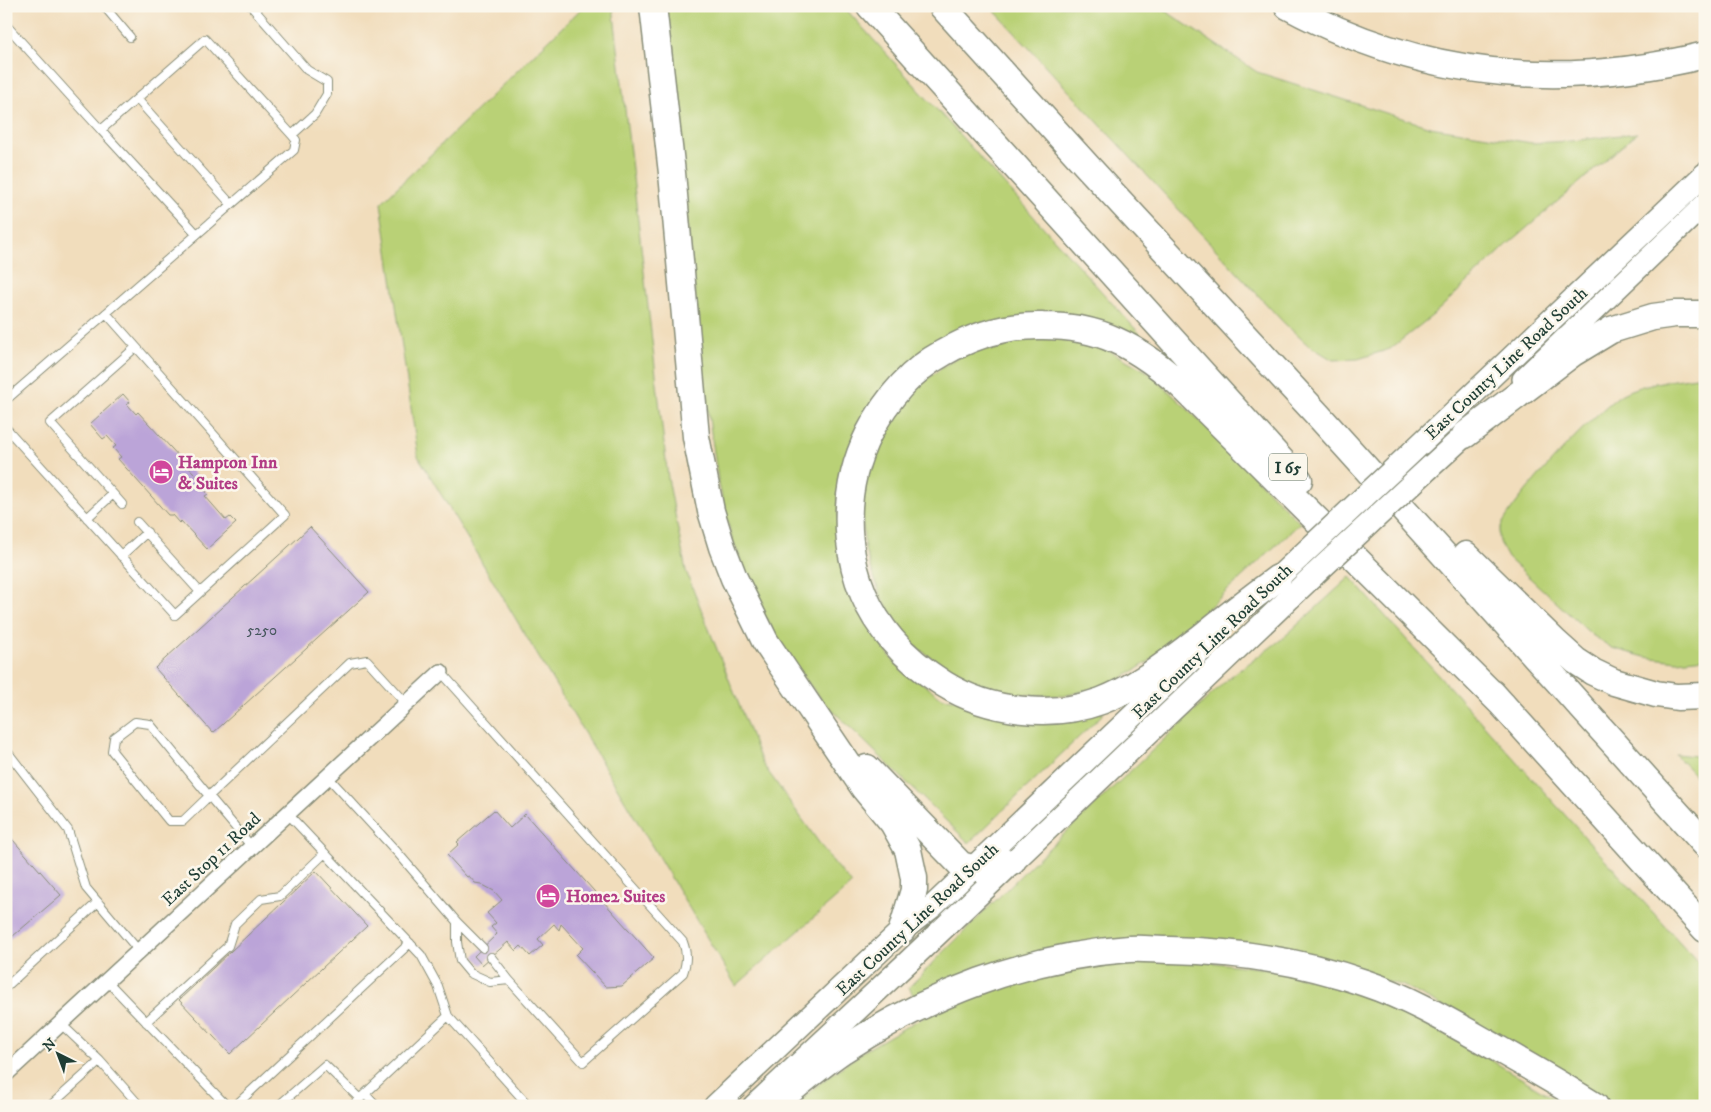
<svg xmlns="http://www.w3.org/2000/svg" width="1711" height="1112" viewBox="0 0 1711 1112" font-family="'IM FELL DW Pica',serif">
<style>
.green{fill:#b9d176;stroke:#6c8755}
.building{fill:#bba4d8}
.lines{fill:none;stroke-linecap:round;stroke-linejoin:round}
.lane-casing{stroke:#888d78;stroke-width:10}
.street-casing{stroke:#888d78;stroke-width:18}
.secondary-casing{stroke:#888d78;stroke-width:24}
.primary-casing{stroke:#888d78;stroke-width:25}
.highway-casing{stroke:#888d78;stroke-width:29}
.lane{stroke:#fff;stroke-width:8}
.street{stroke:#fff;stroke-width:15}
.secondary{stroke:#fff;stroke-width:21}
.primary{stroke:#fff;stroke-width:22}
.highway{stroke:#fff;stroke-width:26}
.primary-bridge-casing{stroke:#888d78;stroke-width:25;stroke-linecap:butt}
.primary-bridge{stroke:#fff;stroke-width:22}
.labels{text-anchor:middle;stroke-width:5;stroke-linejoin:round;paint-order:stroke}
.number-label{font-size:15px;fill:#46575d}
.shield{fill:#fbf7ec;stroke:#61756b;stroke-width:1}
.shield-label{font-size:16px;font-weight:bold;fill:#1f3d34}
.street-label{font-size:18px;fill:#1f3d34;stroke:#fbf7ec}
.hotel-label{font-size:18px;font-weight:bold;fill:#b23c85;stroke:#fbf7ec;text-anchor:start}
</style>
<rect width="100%" height="100%" fill="#fbf7ec"/>
<filter id="ink" filterUnits="userSpaceOnUse"><feTurbulence type="fractalNoise" baseFrequency=".02" numOctaves="2"/><feDisplacementMap in="SourceGraphic" scale="10" xChannelSelector="R" yChannelSelector="G"/><feConvolveMatrix kernelMatrix="1 2 1 2 8 2 1 2 1" color-interpolation-filters="sRGB"/></filter>
<filter id="wash" filterUnits="userSpaceOnUse"><feTurbulence type="fractalNoise" baseFrequency=".0096" numOctaves="4" result="noise"/><feDisplacementMap in="SourceGraphic" scale="20" xChannelSelector="R" yChannelSelector="G"/><feGaussianBlur stdDeviation="1.12" result="paint"/><feColorMatrix in="noise" values="0 0 0 0 0 0 0 0 0 0 0 0 0 0 0 0 0 1.4 0 .05"/><feComposite in="paint" operator="in"/></filter>
<g filter="url(#wash)">
<rect width="100%" height="100%" fill="#f1ddbc"/>
<path class="green" d="M584,6H613L668,478L686,571L762,763L835,865L852,884L736,986L418,456L381,203Z
M664,6H843L1150,345L979,325L851,445L837,495L841,563L865,621L895,663L942,698L1104,713L969,843L823,701L794,666L762,612L731,536L718,480L707,405Z
M990,6H1158L1257,72L1430,127L1532,143L1572,141L1637,133L1507,245L1433,315L1390,349L1358,359L1333,360L1308,345L1283,322Z
M1057,337L1106,349L1148,372L1193,414L1300,523L1156,657L1114,683L1064,696L1012,694L966,681L913,645L881,597L865,550L861,506L870,460L892,419L919,385L954,359L1005,340Z
M1696,377L1705,378V658L1677,661L1645,657L1612,648L1592,635L1508,558C1504,550 1498,542 1499,533C1502,509 1600,407 1622,394C1645,382 1671,381 1696,377Z
M1350,577L1705,970V1106H1613L1514,1044L1402,985L1166,938L915,999L909,987L1030,866L1230,677L1282,639Z
M1675,754L1705,757V786Z
M1201,961L1259,968L1327,983L1395,1008L1471,1048L1567,1106H794L820,1083L864,1051L918,1020L977,995L1051,973L1125,962Z"/>
<g id="blocks">
<path class="building" d="M123,394L130,402L127,404L136,414L138,412L204,484L201,486L208,494L205,496L226,520L230,517L236,523L207,549L181,521L179,523L172,515H168L118,459L121,457L113,448L116,446L107,436L103,439L90,424Z
M310,527L369,592L213,733L155,668Z
M494,810L510,828L525,814L654,958L622,986L606,987L576,955L583,948L561,924L559,930L554,924L538,939L543,945L530,956L521,946L516,951L508,942L482,965L474,956L497,934L491,927L496,923L487,913L502,900L494,891L481,884L475,883L469,876L467,877L447,855L459,844L457,842Z
M6,832L61,895L6,942Z
M316,871L367,926L230,1054L179,1000Z"/>
</g>
</g>
<g filter="url(#ink)">
<use href="#blocks" fill-opacity="0" stroke="#888d78" stroke-width="1"/>
<g class="lines">
<defs>
<path id="lane" d="M104,6L130,37
M251,6L307,70L327,82V94L315,114L292,135
M6,25L101,130
M137,99L231,204
M6,400L294,150L296,140L292,135L205,39L101,130L196,233
M6,428L175,615L285,515L106,313
M122,504L50,423L136,347
M87,518L113,494
M137,522L200,592
M121,556L147,532
M135,722L150,724L209,796L183,821H169L112,751L114,738Z
M6,750L68,830L86,888L139,951
M328,777L397,852L457,922V942L460,961L470,973L490,982L509,980L583,1062L683,973C687,961 687,953 683,942L441,672
M288,814L421,955L438,986L448,1016L529,1106
M252,847L209,796L350,663L367,660L407,704
M457,922L483,948
M491,957L509,980
M107,981L227,1106
M6,987L98,902
M146,1022L228,946L235,924L261,899L280,896L325,853
M100,1061L140,1106
M365,1094L376,1106
M50,1106L100,1061L61,1024
M235,1106L410,943
M278,1106L325,1065L360,1099
M352,1106L448,1016"/>
<path id="street" d="M6,1074L441,672"/>
<path id="secondary" d="M1523,379L1705,204"/>
<path id="primary" d="M1412,452L1705,174
M1429,468L1465,435
M1265,590L1300,557
M715,1106L902,930L933,906L1209,643
M754,1106L909,961L1315,574"/>
<path id="highway" d="M653,6L672,173L696,437L711,511L722,547L734,578L765,641L864,788L893,823L908,850L914,878V890L902,930
M870,6L1299,480
M942,6L1088,167L1317,414L1705,844
M1288,6C1421,78 1559,91 1705,55
M1465,435L1573,353L1611,330L1653,317L1675,314H1705
M1466,555L1556,643L1576,661L1593,672L1614,682L1656,694L1677,697L1705,696
M1278,578C1251,598 1225,618 1199,639C1168,662 1138,687 1101,701C1052,719 989,712 944,684C925,672 907,658 892,640C843,583 836,499 869,433C886,400 910,371 943,353C974,335 1007,325 1043,326C1067,326 1093,330 1115,340C1142,352 1166,371 1187,391L1503,705
M1492,693L1705,929
M867,768L961,865C979,871 995,868 1012,862
M772,1106C795,1087 818,1067 843,1050C928,995 1027,956 1129,949C1143,948 1156,950 1170,950C1236,951 1302,961 1365,983C1407,997 1447,1020 1486,1042C1523,1063 1559,1083 1595,1106"/>
</defs>
<use href="#lane" class="lane-casing"/>
<use href="#street" class="street-casing"/>
<use href="#secondary" class="secondary-casing"/>
<use href="#primary" class="primary-casing"/>
<use href="#highway" class="highway-casing"/>
<use href="#lane" class="lane"/>
<use href="#street" class="street"/>
<use href="#secondary" class="secondary"/>
<use href="#primary" class="primary"/>
<use href="#highway" class="highway"/>
<defs>
<path id="primary-bridge" d="M1300,557L1412,452
M1315,574L1429,468"/>
</defs>
<use href="#primary-bridge" class="primary-bridge-casing"/>
<use href="#primary-bridge" class="primary-bridge"/>
</g>
</g>
<defs>
<symbol id="hotel-disc" viewBox="-11 -11 22 22"><circle r="9.5" fill="#d1479c" stroke="#fbf7ec"/><path d="M-6-4.5h1.5V1H6V5H4.5V3h-9V5H-6ZM-4 0a1.8 1.8 0 1 1 3.6 0ZM.5 0V-2.5h3Q6-2.5 6 0Z" fill="#fff"/></symbol>
</defs>
<g fill-rule="evenodd">
<use href="#hotel-disc" x="147" y="458" width="28" height="28"/>
<use href="#hotel-disc" x="534" y="882" width="28" height="28"/>
</g>
<g class="labels">
<g class="number-label">
<text x="262" y="635">5250</text>
</g>
<rect class="shield" x="1269" y="453.5" width="38" height="27" rx="4"/>
<g class="shield-label">
<text x="1288" y="473">I 65</text>
</g>
<g class="street-label">
<text transform="translate(1506 363) rotate(-43)" y="6">East County Line Road South</text>
<text transform="translate(1212 641) rotate(-44)" y="6">East County Line Road South</text>
<text transform="translate(211 859) rotate(-43)" y="6">East Stop 11 Road</text>
<text transform="translate(917 919) rotate(-43)" y="6">East County Line Road South</text>
</g>
<g class="hotel-label">
<text x="178" y="468">Hampton Inn<tspan x="178" dy="21">&amp; Suites</tspan></text>
<text x="566" y="902">Home2 Suites</text>
</g>
</g>
<rect width="1711" height="1112" fill="none" stroke="#fbf7ec" stroke-width="25"/>
<g transform="translate(58 1054) rotate(318)" stroke="#fbf7ec" stroke-width="4" paint-order="stroke">
<path d="M0-4L9 19L0 12L-9 19Z" fill="#1f3d34"/>
<text y="-8" font-size="14" font-weight="bold" text-anchor="middle" fill="#1f3d34">N</text>
</g>
</svg>
